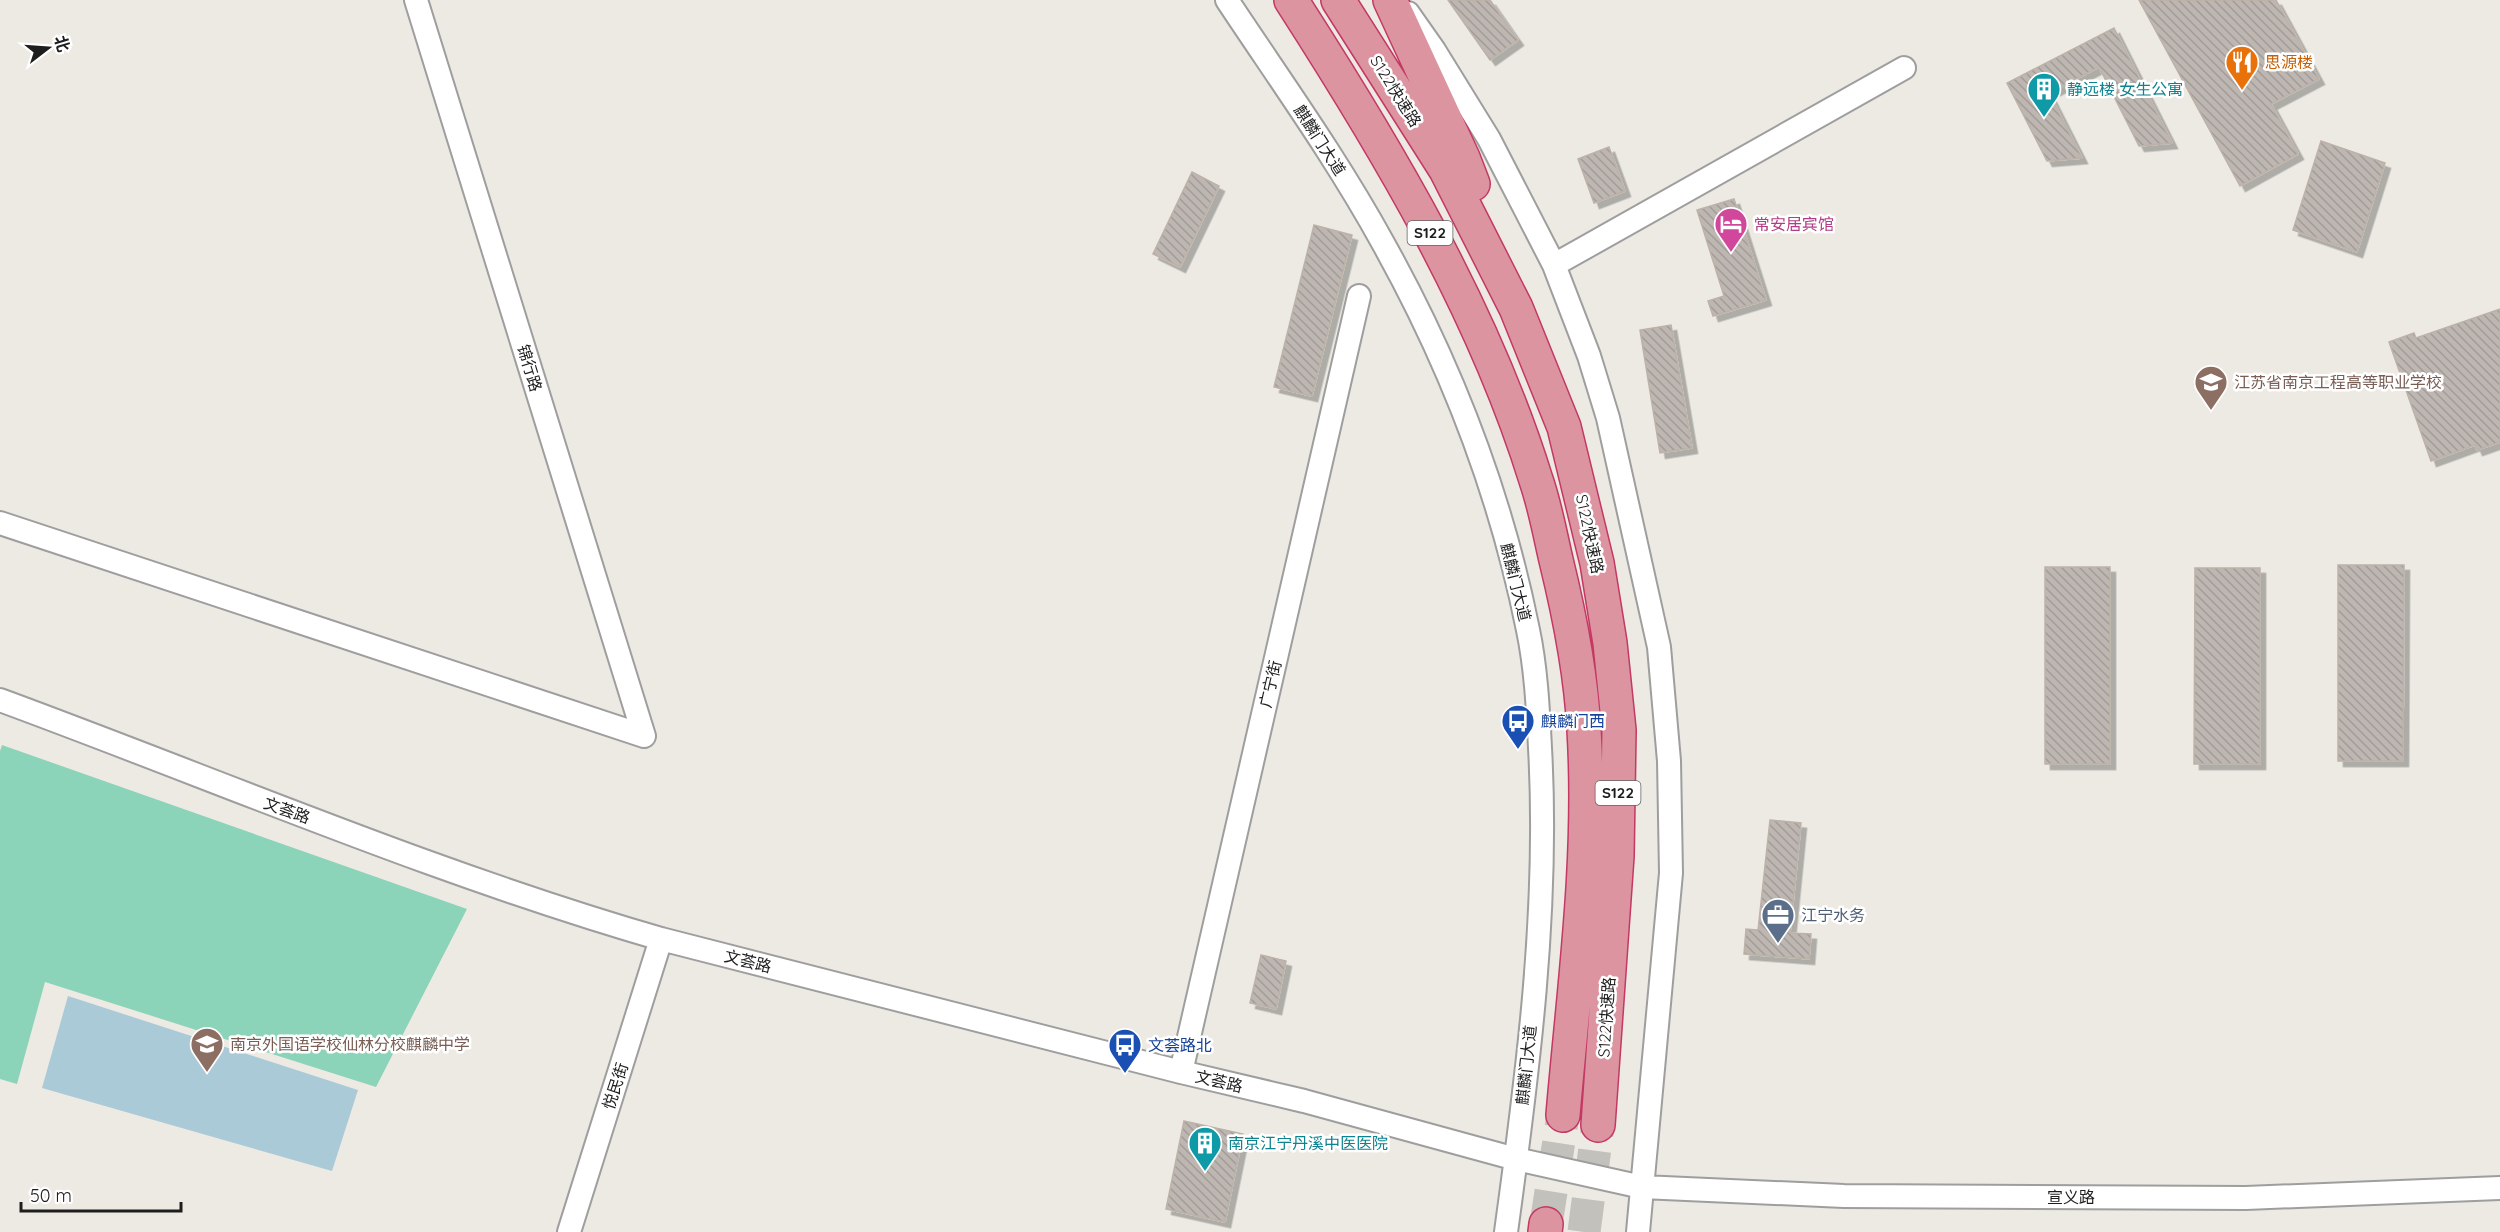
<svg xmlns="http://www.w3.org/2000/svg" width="2500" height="1232" viewBox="0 0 2500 1232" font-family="Quicksand,'Noto Sans SC',sans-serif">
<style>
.pitch{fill:#8bd3b9}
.water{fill:#a9cad6}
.building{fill:url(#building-back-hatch);stroke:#bdb2a8;stroke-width:1.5;filter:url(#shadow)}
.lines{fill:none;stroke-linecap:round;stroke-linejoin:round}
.highway-tunnel{stroke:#c3c1bc;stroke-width:33;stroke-dasharray:33 16;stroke-linecap:butt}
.minor-casing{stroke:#9e9e9e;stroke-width:26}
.highway-casing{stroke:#c43864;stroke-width:36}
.minor{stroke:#fff;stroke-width:22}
.highway{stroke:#dc94a0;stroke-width:33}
.labels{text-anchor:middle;stroke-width:5;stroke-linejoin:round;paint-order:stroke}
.shield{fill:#fff;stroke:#616161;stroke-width:1.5}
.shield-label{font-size:15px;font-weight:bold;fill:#1d1d1d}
.food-label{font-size:16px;fill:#c56008;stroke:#fff;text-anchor:start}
.culture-label{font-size:16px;fill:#0d838f;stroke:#fff;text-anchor:start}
.street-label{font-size:16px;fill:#1d1d1d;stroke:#fff}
.hotel-label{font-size:16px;fill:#b23c85;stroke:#fff;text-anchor:start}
.education-label{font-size:16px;fill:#785e54;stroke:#fff;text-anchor:start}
.transit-label{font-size:16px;fill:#164399;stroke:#fff;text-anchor:start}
.service-label{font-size:16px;fill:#4e5e75;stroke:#fff;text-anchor:start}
</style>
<defs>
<pattern id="building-back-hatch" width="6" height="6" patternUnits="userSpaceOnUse" patternTransform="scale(1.5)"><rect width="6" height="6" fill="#bdb6b1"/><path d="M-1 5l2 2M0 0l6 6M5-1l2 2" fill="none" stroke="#a29c98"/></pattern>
<filter id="shadow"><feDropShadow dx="5.5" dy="5.5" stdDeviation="0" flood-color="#0004"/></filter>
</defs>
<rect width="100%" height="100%" fill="#edeae4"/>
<path class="pitch" d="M2,745L467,909L376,1087L45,982L17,1084L0,1079V751Z"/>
<path class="water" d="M68,996L358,1090L332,1171L42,1088Z"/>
<path class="building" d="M1448,0H1490L1518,40L1490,60Z
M2139,0H2276L2319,79L2271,104L2298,154L2240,186Z
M2114,28L2172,143L2139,146L2099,67L2049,93L2082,158L2047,161L2007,83Z
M2321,141L2385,163L2357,252L2293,230Z
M1609,147L1625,191L1594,203L1578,159Z
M1192,172L1219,186L1180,267L1153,254Z
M1734,199L1766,300L1713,316L1708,301L1724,296L1697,210Z
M1314,225L1352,235L1312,396L1274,387Z
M2500,309V442L2477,450L2475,445L2431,461L2389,342L2414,333L2416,338Z
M1671,325L1692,448L1660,453L1640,330Z
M2338,565H2404L2403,761H2338Z
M2045,567H2110V764H2045Z
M2195,568H2260V764H2194Z
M1770,820L1801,823L1790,933L1811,934L1809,959L1744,954L1746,929L1758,930Z
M1261,955L1286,961L1276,1009L1250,1003Z
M1184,1121L1243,1134L1225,1222L1166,1209Z"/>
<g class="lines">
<path class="highway-tunnel" d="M1546,1224L1563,1115
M1584,1232L1598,1125"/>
<defs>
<path id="minor" d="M416,0L644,736
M1227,0C1280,80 1337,159 1383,243C1450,363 1501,495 1528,630C1536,668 1538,709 1540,748C1549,909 1528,1072 1506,1232
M1408,13L1434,50L1489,139L1554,265L1589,356L1608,418L1659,647L1669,761L1671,873L1638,1232
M1554,265L1904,68
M0,523L644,736
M0,700C220,781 436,874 661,939L1181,1072L1304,1101L1516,1159L1642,1187L1844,1196L2246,1198L2500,1188
M1181,1072L1359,296
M569,1232L661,939"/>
<path id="highway" d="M1291,0C1387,149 1483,309 1536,480C1545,506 1550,534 1556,560C1570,617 1581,672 1584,730C1592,858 1574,987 1563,1115
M1338,0L1446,170L1516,308L1564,427L1597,563L1610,643L1619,730L1617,856L1598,1125
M1390,0L1463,158L1473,184
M1545,1232L1546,1224"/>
</defs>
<use href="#minor" class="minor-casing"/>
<use href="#highway" class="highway-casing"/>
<use href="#minor" class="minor"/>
<use href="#highway" class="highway"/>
</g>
<defs>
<symbol id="restaurant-pin" viewBox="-11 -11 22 30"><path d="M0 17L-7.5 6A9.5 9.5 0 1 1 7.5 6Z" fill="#e8710a" stroke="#fff"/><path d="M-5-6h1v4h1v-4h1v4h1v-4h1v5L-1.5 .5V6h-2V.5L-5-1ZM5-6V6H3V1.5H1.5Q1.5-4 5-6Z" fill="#fff"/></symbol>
<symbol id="building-pin" viewBox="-11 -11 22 30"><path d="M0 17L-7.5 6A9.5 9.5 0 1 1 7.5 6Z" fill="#0f9aa8" stroke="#fff"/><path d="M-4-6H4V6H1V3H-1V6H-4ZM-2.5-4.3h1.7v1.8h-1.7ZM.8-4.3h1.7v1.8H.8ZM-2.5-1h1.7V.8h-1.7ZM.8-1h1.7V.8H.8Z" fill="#fff"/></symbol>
<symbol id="hotel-pin" viewBox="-11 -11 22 30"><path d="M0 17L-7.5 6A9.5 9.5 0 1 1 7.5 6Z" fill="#d1479c" stroke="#fff"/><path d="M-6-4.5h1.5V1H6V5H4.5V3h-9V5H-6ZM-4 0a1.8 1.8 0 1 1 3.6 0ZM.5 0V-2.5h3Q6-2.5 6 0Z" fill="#fff"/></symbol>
<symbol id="school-pin" viewBox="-11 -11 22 30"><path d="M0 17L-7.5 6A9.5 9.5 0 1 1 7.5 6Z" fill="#8d6e63" stroke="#fff"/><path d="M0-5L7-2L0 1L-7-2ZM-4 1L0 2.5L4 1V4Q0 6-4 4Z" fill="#fff"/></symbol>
<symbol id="bus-pin" viewBox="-11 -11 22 30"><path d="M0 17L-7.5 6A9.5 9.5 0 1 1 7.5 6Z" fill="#1a4fb4" stroke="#fff"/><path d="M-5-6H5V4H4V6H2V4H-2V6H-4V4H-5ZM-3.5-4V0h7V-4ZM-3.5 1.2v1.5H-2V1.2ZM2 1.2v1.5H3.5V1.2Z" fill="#fff"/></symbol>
<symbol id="office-pin" viewBox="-11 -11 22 30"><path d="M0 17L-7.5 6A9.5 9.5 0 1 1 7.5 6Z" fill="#5c6f8a" stroke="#fff"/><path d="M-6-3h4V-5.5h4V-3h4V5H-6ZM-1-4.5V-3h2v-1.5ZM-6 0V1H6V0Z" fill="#fff"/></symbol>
</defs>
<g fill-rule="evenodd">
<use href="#restaurant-pin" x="2223" y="43" width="38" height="52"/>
<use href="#building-pin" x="2025" y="70" width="38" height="52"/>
<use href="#hotel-pin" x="1712" y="205" width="38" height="52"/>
<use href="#school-pin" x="2192" y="363" width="38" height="52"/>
<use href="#bus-pin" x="1499" y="702" width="38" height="52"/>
<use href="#office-pin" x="1759" y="896" width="38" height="52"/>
<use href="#school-pin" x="188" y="1025" width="38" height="52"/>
<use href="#bus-pin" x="1106" y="1026" width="38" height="52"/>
<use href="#building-pin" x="1186" y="1124" width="38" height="52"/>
</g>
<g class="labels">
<g class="shield">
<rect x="1407.5" y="221" width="45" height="24" rx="4.5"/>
<rect x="1595.5" y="781" width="45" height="24" rx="4.5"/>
</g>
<g class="shield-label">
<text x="1430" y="238">S122</text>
<text x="1618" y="798">S122</text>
</g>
<g class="food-label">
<text x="2265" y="68">思源楼</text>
</g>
<g class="culture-label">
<text x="2067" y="95">静远楼 女生公寓</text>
<text x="1228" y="1149">南京江宁丹溪中医医院</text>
</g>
<g class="street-label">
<text transform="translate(1396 91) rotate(58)" y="6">S122快速路</text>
<text transform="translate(1320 140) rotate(57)" y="6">麒麟门大道</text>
<text transform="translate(530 368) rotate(73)" y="6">锦行路</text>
<text transform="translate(1590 534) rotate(78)" y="6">S122快速路</text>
<text transform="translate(1516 582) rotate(76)" y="6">麒麟门大道</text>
<text transform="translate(1270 684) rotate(-77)" y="6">广宁街</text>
<text transform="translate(287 810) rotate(20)" y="6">文荟路</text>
<text transform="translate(748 961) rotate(14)" y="6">文荟路</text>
<text transform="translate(1606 1017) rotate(-86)" y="6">S122快速路</text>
<text transform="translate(1526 1065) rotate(-84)" y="6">麒麟门大道</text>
<text transform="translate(1219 1081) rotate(13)" y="6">文荟路</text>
<text transform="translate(615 1086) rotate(-72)" y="6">悦民街</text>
<text x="2071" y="1203">宣义路</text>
</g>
<g class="hotel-label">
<text x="1754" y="230">常安居宾馆</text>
</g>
<g class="education-label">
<text x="2234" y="388">江苏省南京工程高等职业学校</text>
<text x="230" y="1050">南京外国语学校仙林分校麒麟中学</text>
</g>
<g class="transit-label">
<text x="1541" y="727">麒麟门西</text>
<text x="1148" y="1051">文荟路北</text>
</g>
<g class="service-label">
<text x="1801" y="921">江宁水务</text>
</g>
</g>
<g transform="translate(48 48) rotate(73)" stroke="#ffffff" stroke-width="4.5" paint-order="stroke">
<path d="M0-4.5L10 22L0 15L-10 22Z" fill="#1d1d1d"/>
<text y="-9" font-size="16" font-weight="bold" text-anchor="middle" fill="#1d1d1d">北</text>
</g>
<path d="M21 1202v9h160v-9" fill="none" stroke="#1d1d1d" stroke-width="3"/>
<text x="30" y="1202" font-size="18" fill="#1d1d1d" stroke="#ffffff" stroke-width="4.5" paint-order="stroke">50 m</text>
</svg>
